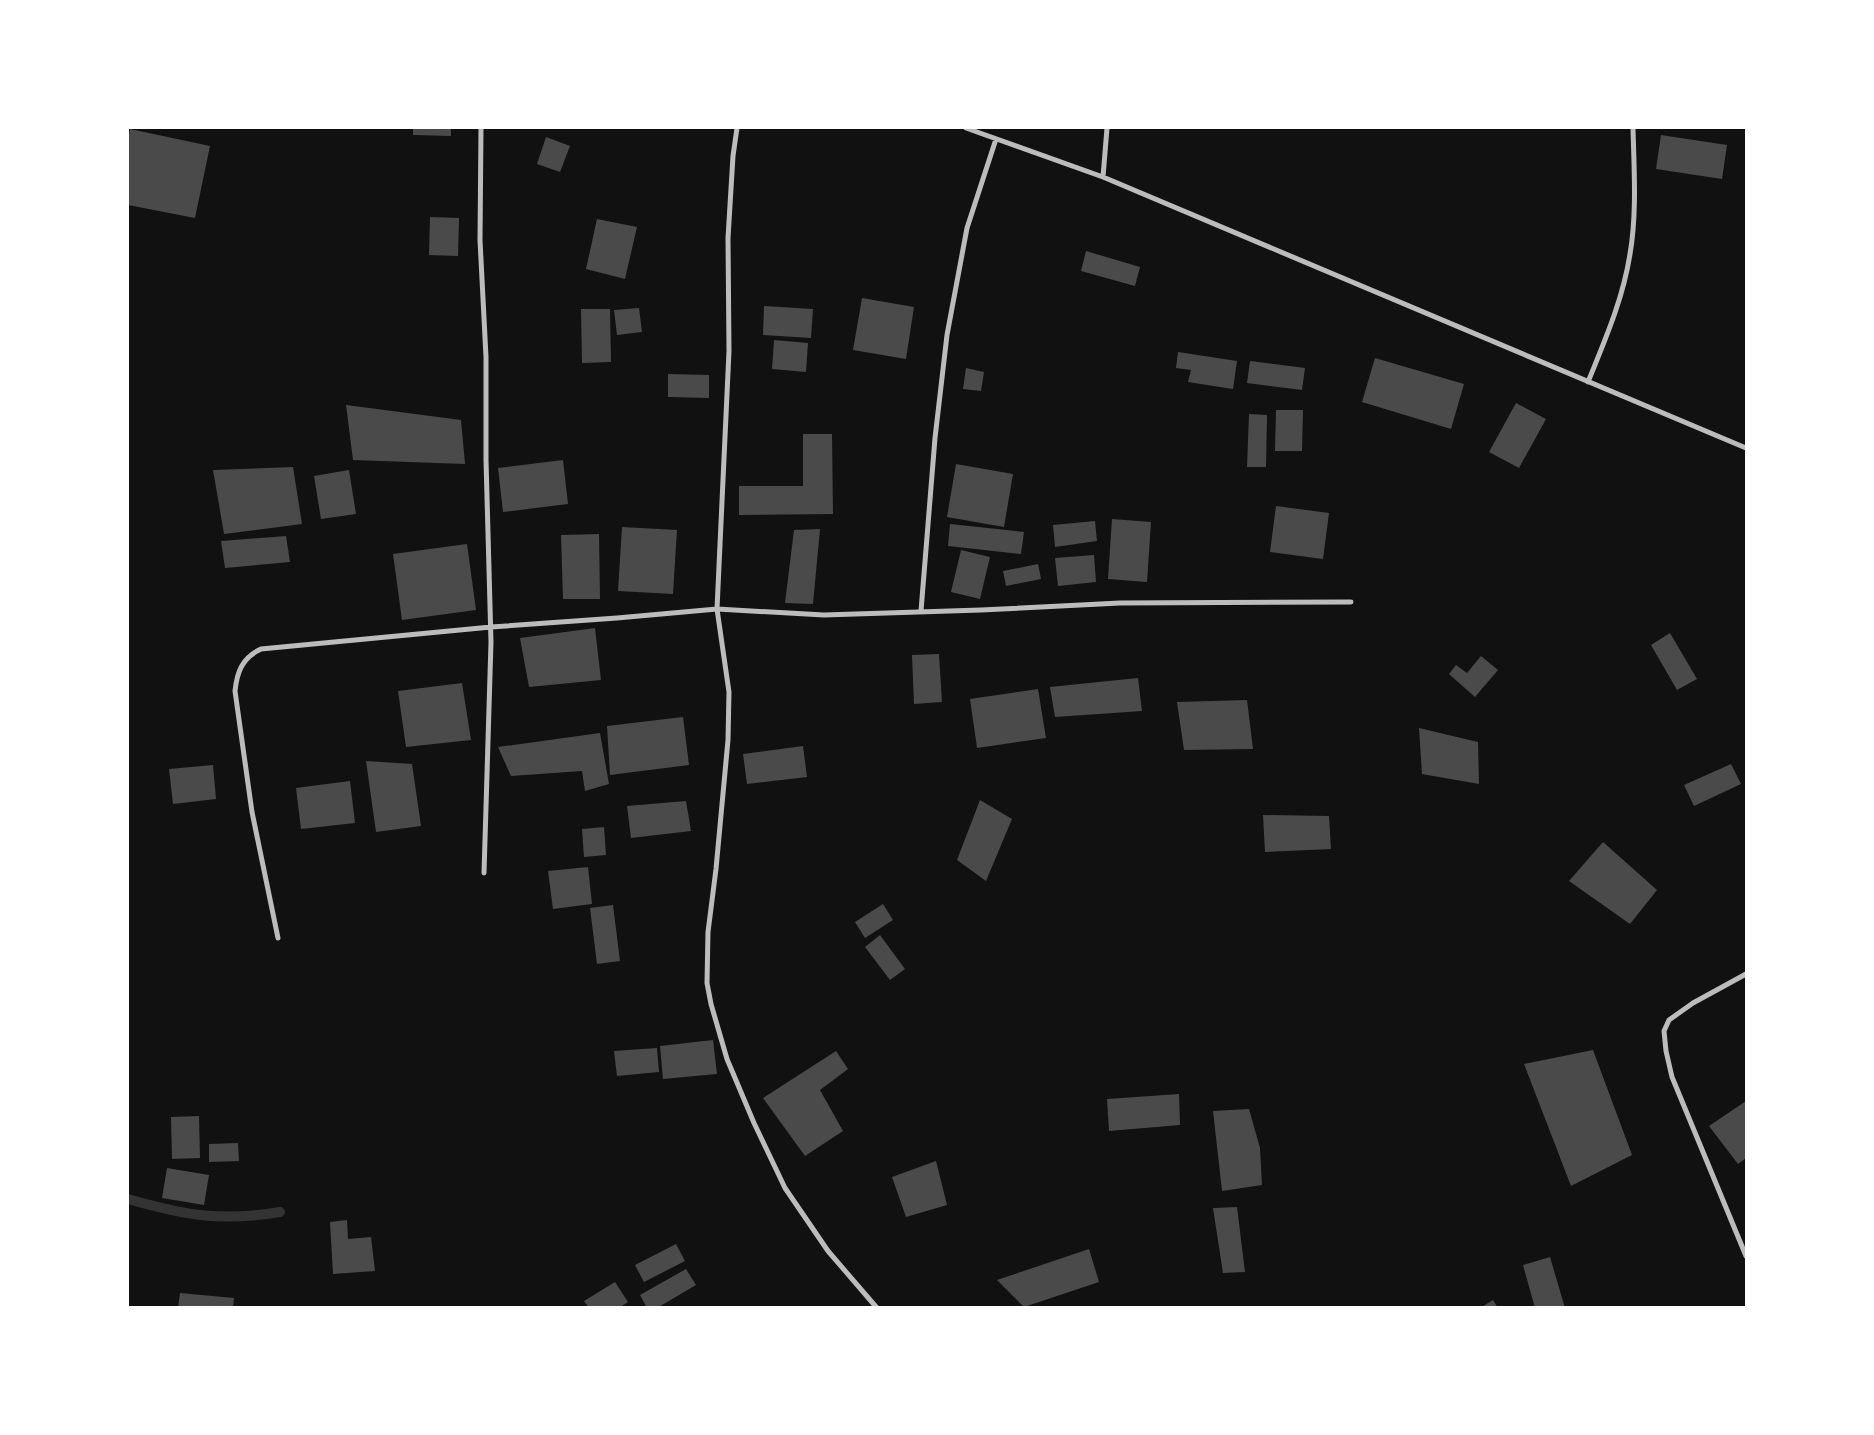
<svg xmlns="http://www.w3.org/2000/svg" width="1874" height="1435" viewBox="0 0 1874 1435" font-family="Lora,serif">
<style>
.lines{fill:none;stroke-linecap:round;stroke-linejoin:round}
.stream{stroke:#333;stroke-width:10}
.building{fill:#4a4a4a}
.minor{stroke:#bcbcbc;stroke-width:5}
</style>
<rect width="100%" height="100%" fill="#111"/>
<g class="lines">
<path class="stream" d="M128,1199C184,1215 220,1222 280,1212"/>
</g>
<path class="building" d="M413,128H451V136L413,135Z
M130,129L210,146L195,218L128,205V140Z
M1661,135L1727,145L1722,179L1656,169Z
M546,137L570,146L560,172L537,164Z
M430,217L459,218L458,256L429,255Z
M597,219L637,227L625,279L586,269Z
M1086,251L1140,267L1135,286L1081,271Z
M862,298L914,307L906,359L853,350Z
M764,306L813,309L811,338L763,335Z
M639,308L642,332L617,335L614,310Z
M581,309H610L611,362L582,363Z
M774,340L808,343L806,372L772,369Z
M1178,352L1237,361L1233,389L1188,382L1191,370L1176,368Z
M1375,358L1464,384L1451,429L1362,402Z
M1250,361L1305,368L1302,390L1247,383Z
M966,368L984,372L981,391L963,389Z
M668,374L709,375V398L668,397Z
M1516,403L1546,419L1519,468L1489,452Z
M346,405L461,420L465,464L353,460Z
M1276,410H1303L1302,451H1275Z
M1249,414L1267,415L1266,467H1247Z
M803,434H832L833,514L739,515V486H803Z
M563,460L568,504L503,512L498,468Z
M956,464L1013,474L1004,527L947,517Z
M293,467L302,524L224,534L213,470Z
M349,470L356,514L321,519L314,476Z
M1276,506L1329,513L1323,559L1270,552Z
M1112,519L1151,522L1147,582L1108,579Z
M1095,521L1097,541L1055,547L1053,525Z
M950,524L1024,532L1021,554L948,546Z
M622,527L677,530L673,594L618,591Z
M820,529L813,604L785,603L794,530Z
M599,534L600,599H563L561,535Z
M286,536L290,562L225,568L221,541Z
M467,544L476,610L402,620L393,554Z
M961,550L990,557L980,599L951,592Z
M1094,555L1096,582L1058,586L1055,558Z
M1038,564L1041,579L1006,586L1003,571Z
M595,628L601,680L529,687L520,638Z
M1670,633L1697,679L1677,690L1651,645Z
M939,654L942,702L914,704L912,655Z
M1481,656L1498,670L1475,697L1449,674L1456,665L1467,673Z
M1138,678L1142,711L1055,717L1050,687Z
M462,683L471,740L406,747L398,691Z
M1038,689L1046,738L977,748L970,699Z
M1247,700L1253,749L1184,750L1177,702Z
M683,717L689,765L610,775L607,726Z
M1419,728L1478,742L1479,784L1422,774Z
M600,733L609,784L585,791L582,771L511,776L498,747Z
M803,746L807,777L747,784L743,754Z
M366,761L412,764L421,826L376,832Z
M1731,764L1741,784L1694,806L1684,785Z
M213,765L216,799L173,804L169,769Z
M350,781L355,823L301,829L296,788Z
M980,800L1012,819L986,881L957,860Z
M686,801L691,831L631,838L627,806Z
M1263,815L1329,816L1331,849L1265,852Z
M604,827L606,855L584,857L582,829Z
M1603,842L1657,890L1630,924L1569,881Z
M588,867L592,904L553,909L548,871Z
M883,904L893,920L865,938L855,922Z
M613,905L620,961L597,964L590,908Z
M880,935L905,969L890,980L865,947Z
M713,1040L717,1074L663,1079L660,1046Z
M657,1048L659,1072L617,1076L614,1051Z
M1593,1050L1632,1155L1571,1186L1524,1064Z
M836,1051L848,1069L820,1090L843,1131L805,1156L763,1098Z
M1179,1094L1180,1125L1109,1131L1107,1099Z
M1746,1101V1158L1738,1164L1709,1126Z
M1249,1109L1260,1148L1262,1185L1222,1191L1213,1111Z
M199,1116L200,1158L172,1159L171,1117Z
M238,1143L239,1161L209,1162V1144Z
M936,1161L947,1205L906,1217L892,1177Z
M167,1168L209,1175L204,1205L162,1198Z
M1237,1207L1245,1272L1223,1273L1213,1208Z
M347,1220L348,1239L371,1237L375,1271L333,1274L330,1222Z
M676,1244L685,1261L644,1282L635,1265Z
M1089,1249L1099,1282L1024,1307L997,1280Z
M1550,1257L1565,1308H1535L1523,1265Z
M686,1269L696,1285L657,1308H647L640,1295Z
M615,1282L628,1302L619,1308H589L584,1301Z
M180,1293L234,1298L233,1308H178Z
M1493,1300L1498,1308H1480Z"/>
<g class="lines">
<path class="minor" d="M481,128L480,240L486,357V460L491,642L484,873
M737,128L733,156L728,238L729,351L717,609L729,692L728,740L716,869L708,932L707,983L711,1004L727,1059L754,1123L785,1188L828,1251L877,1308
M966,128L1103,177L1746,448
M1103,177L1107,128
M1588,382C1605,340 1623,299 1630,254C1637,214 1634,168 1633,128
M921,611L935,438L947,335L967,228L996,139
M278,938L252,812L235,691C237,672 242,658 261,649L491,627L617,618L717,609L824,615L981,610L1120,603L1351,602
M1746,974L1693,1003L1669,1020L1664,1031L1666,1051L1672,1077L1746,1256"/>
</g>
<rect width="1874" height="1435" fill="none" stroke="#ffffff" stroke-width="258"/>
</svg>
